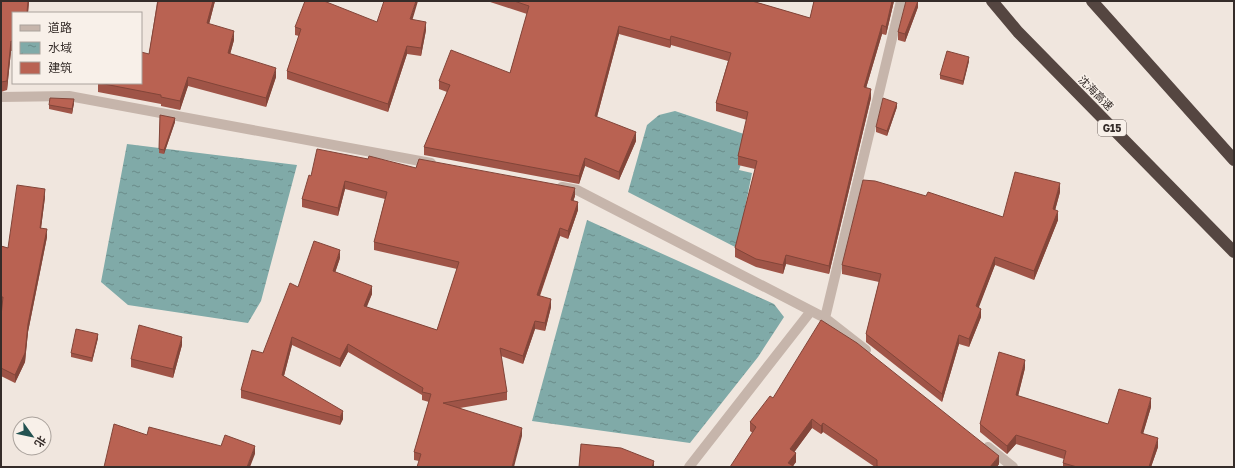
<svg xmlns="http://www.w3.org/2000/svg" width="1235" height="468" viewBox="0 0 1235 468" font-family="'Golos Text','Noto Sans SC',sans-serif">
<style>
.water{fill:url(#water-ripples)}
.lines{fill:none;stroke-linecap:round;stroke-linejoin:round}
.minor{stroke:#c6b5ab;stroke-width:10}
.highway{stroke:#554641;stroke-width:12}
.wall{fill:#9f5447}
.shaded-wall{fill:#824539}
.building{fill:#b96252;stroke:#824539}
.labels{text-anchor:middle;stroke-width:3;stroke-linejoin:round;paint-order:stroke}
.shield{fill:#f8f0e9;stroke:#706763;stroke-width:1}
.shield-label{font-size:10px;font-weight:bold;fill:#352c29}
.street-label{font-size:11px;fill:#352c29;stroke:#f8f0e9}
</style>
<defs>
<pattern id="water-ripples" width="26" height="14" patternUnits="userSpaceOnUse"><rect width="26" height="14" fill="#80aaa8"/><path d="M2 4q2-2 4 0t4 0M15 11q2-2 4 0t4 0" fill="none" stroke="#6a8b89"/></pattern>
</defs>
<rect width="100%" height="100%" fill="#f0e6de"/>
<path class="water" d="M675,111L750,136L739,170L752,173L737,248L628,192L647,125L659,115Z
M127,144L297,165L261,301L248,323L128,305L101,282Z
M587,220L774,304L784,317L758,357L690,443L532,421Z"/>
<g class="lines">
<path class="minor" d="M1,97L69,96L431,163
M562,187L577,190L825,318
M866,350L825,318L901,1
M988,447L1013,467
M689,467L811,311"/>
<path class="highway" d="M992,1L1018,32L1234,252
M1092,1L1234,160"/>
</g>
<path class="wall" d="M1,1H29L28,13H13V51H11L7,90L1,92Z
M153,1H215L209,24L234,40L230,54L276,77L266,107L188,86L180,110L161,106V104L98,92V83L149,54L157,2Z
M487,1H752L810,18L814,1H894L886,35L882,34L866,88L871,98L829,274L786,264L783,274L756,267L735,257V248L755,169L738,165V156L747,120L716,111V103L728,61L671,45L670,48L619,34L597,117L636,141L619,180L585,166L579,184L424,155V147L447,92L439,89V81L510,73L527,14Z
M918,1V7L905,42L898,40V32Z
M412,20L426,30L421,56L407,54L388,112L287,79V71L299,36L295,35V27Z
M969,61L963,85L940,79V75Z
M74,103L72,114L49,109V105Z
M897,107L887,136L876,132V127Z
M160,115L175,122L164,154L159,153Z
M416,168L575,196L573,201L578,210L568,239L560,236L540,296L551,307L545,331L535,329L523,364L501,356L507,392V400L460,408L522,436L419,461L414,460V452L429,402L422,400V395L348,352L340,367L292,345L284,376L343,419L340,425L241,398V390L263,353L298,287L340,258L335,272L372,294L366,307L437,330L457,269L374,250V242L385,199L345,189L338,216L302,207V199L311,176Z
M1060,192L1055,210L1058,220L1034,280L995,265L978,308L981,317L969,347L959,344L942,402L866,342V334L879,282L842,274V265L926,196L1003,217Z
M45,197L41,228L47,237L28,332L25,362L15,383L1,376V316L2,305H1V246L8,248Z
M98,338L92,362L71,357V353Z
M182,345L173,378L131,367V359Z
M1025,368L1018,396L1108,424L1151,407L1143,433L1158,447L1151,467H1063V463L1064,459L1016,444L1007,454L980,432V424Z
M773,398L999,464L997,467H875L823,432L821,434L812,428L794,452L796,462L793,466L750,431V422Z"/>
<path class="shaded-wall" d="M28,1H29L28,13H27Z
M213,1H215L207,32V23Z
M416,1H418L410,28V19Z
M892,1H894L886,35V27Z
M918,1V7L905,42V34Z
M426,22V30L421,56V48Z
M882,25V34L864,95V87Z
M619,26V34L595,124V116Z
M234,31V40L228,62V53Z
M671,36V45L670,48V40Z
M11,41V51L7,90V81Z
M407,46V54L388,112V104Z
M969,57V61L963,85V81Z
M276,68V77L266,107V98Z
M188,77V86L180,110V101Z
M871,89V98L829,274V266Z
M74,99V103L72,114V109Z
M897,103V107L887,136V131Z
M175,118V122L164,154V150Z
M636,132V141L619,180V172Z
M585,158V166L579,184V176Z
M345,181V189L338,216V208Z
M1060,183V192L1053,218V209Z
M575,188V196L571,208V200Z
M45,189V197L40,236V228Z
M578,202V210L568,239V231Z
M1058,211V220L1034,280V271Z
M560,228V236L537,303V295Z
M47,229V237L28,332L25,362L15,383V375L28,324Z
M340,250V258L333,279V271Z
M786,255V264L783,274V265Z
M995,257V265L976,315V306Z
M372,286V294L364,314V306Z
M551,299V307L545,331V323Z
M981,309V317L969,347V339Z
M535,321V329L523,364V356Z
M98,334V338L92,362V358Z
M959,335V344L942,402V394Z
M182,337V345L173,378V369Z
M292,337V345L282,383V375Z
M348,344V352L340,367V359Z
M1025,360V368L1016,404V395Z
M1151,398V407L1141,441V433Z
M343,411V419L340,425V417Z
M812,419V428L790,458V449Z
M823,423V432L821,434V426Z
M522,428V436L514,467H512Z
M1016,435V444L1007,454V446Z
M1158,438V447L1151,467H1149Z
M255,446V454L250,467H247Z
M796,453V462L792,467L788,463Z
M999,456V464L997,467H990Z
M654,461V467H652Z"/>
<path class="building" d="M1,1H28L27,13H13V42L11,41L7,81L1,82Z
M158,1H213L207,23L234,31L228,53L276,68L266,98L188,77L180,101L161,97V95L99,83H141V52L149,54Z
M305,1H324L377,22L384,1H416L410,19L426,22L421,48L407,46L388,104L287,71L301,29L295,27Z
M514,1H752L810,18L814,1H892L886,27L882,25L864,87L871,89L829,266L786,255L783,265L756,259L735,248L757,161L738,156L748,112L716,103L731,53L671,36L670,40L619,26L595,116L636,132L619,172L585,158L579,176L424,147L450,85L439,81L451,50L510,73L529,6Z
M906,1H918L905,34L898,32Z
M947,51L969,57L963,81L940,75Z
M50,98L74,99L72,109L49,105Z
M883,98L897,103L887,131L876,127Z
M160,115L175,118L164,150L159,149Z
M317,149L368,159L369,156L416,168L419,159L575,188L571,200L578,202L568,231L560,228L537,295L551,299L545,323L535,321L523,356L500,348L507,392L443,403L522,428L512,467H417L421,454L414,452L431,394L422,392L423,388L348,344L340,359L292,337L282,375L343,411L340,417L241,390L252,350L263,353L290,283L298,287L314,241L340,250L333,271L372,286L364,306L437,330L459,262L374,242L387,192L345,181L338,208L302,199L309,175L311,176Z
M1015,172L1060,183L1053,209L1058,211L1034,271L995,257L976,306L981,309L969,339L959,335L942,394L866,334L881,274L842,265L863,180L875,181L926,196L928,192L1003,217Z
M17,185L45,189L40,228L47,229L28,324L25,353L15,375L1,368V316L3,297H1V246L8,248Z
M821,320L857,343L999,456L990,467H879L877,466V460L823,423L821,426L812,419L790,449L796,453L788,463L795,467H730L756,427L750,422L770,396L773,398Z
M139,325L182,337L173,369L131,359Z
M76,329L98,334L92,358L71,353Z
M999,352L1025,360L1016,395L1108,424L1119,389L1151,398L1141,433L1158,438L1149,467H1077L1063,463L1066,451L1016,435L1007,446L980,424Z
M114,424L147,435L149,427L221,446L225,435L255,446L247,467H104Z
M581,444L621,448L654,461L652,467H579Z"/>
<g class="labels">
<rect class="shield" x="1098" y="120" width="28" height="16" rx="3"/>
<g class="shield-label">
<text x="1112" y="132">G15</text>
</g>
<g class="street-label">
<text transform="translate(1096 93) rotate(45)" y="4">沈海高速</text>
</g>
</g>
<rect width="1235" height="468" fill="none" stroke="#352c29" stroke-width="4"/>
<rect x="12" y="12" width="130" height="72" fill="#f8f0e9" stroke="#aaa29c"/>
<rect x="20" y="25" width="20" height="6" fill="#c6b5ab" stroke="#aaa29c"/>
<text x="48" y="32" font-size="12" fill="#352c29">道路</text>
<rect x="20" y="42" width="20" height="12" fill="url(#water-ripples)" stroke="#aaa29c"/>
<text x="48" y="52" font-size="12" fill="#352c29">水域</text>
<rect x="20" y="62" width="20" height="12" fill="#b96252" stroke="#aaa29c"/>
<text x="48" y="72" font-size="12" fill="#352c29">建筑</text>
<g transform="translate(32 436) rotate(123)"><circle r="19" fill="#f8f0e9" stroke="#aaa29c"/>
<path d="M0-3L7 15L0 10L-7 15Z" fill="#235251"/>
<text y="-6" font-size="11" font-weight="bold" text-anchor="middle" fill="#352c29">北</text>
</g>
</svg>
